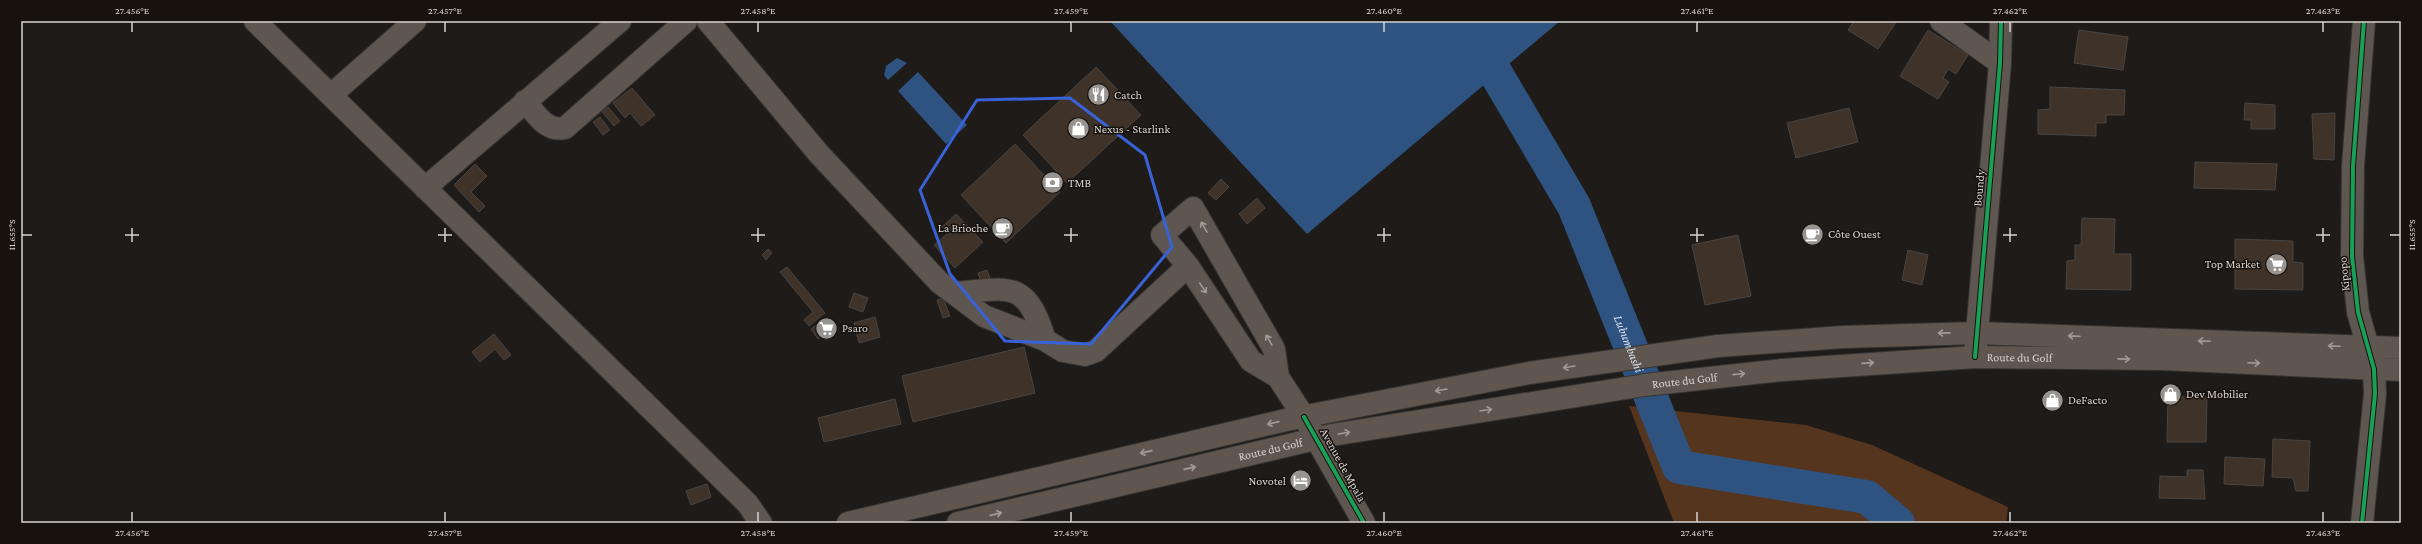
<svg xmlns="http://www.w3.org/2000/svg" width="2422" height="544" viewBox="0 0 2422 544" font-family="'Crimson Pro',serif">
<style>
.green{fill:#56351e}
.water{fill:#2f5381}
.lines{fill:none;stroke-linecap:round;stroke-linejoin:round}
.river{stroke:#2f5381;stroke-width:34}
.building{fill:#3e3229;stroke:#484543}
.minor-casing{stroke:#373533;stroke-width:24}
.major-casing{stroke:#373533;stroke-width:24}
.minor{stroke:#5e5650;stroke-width:22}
.major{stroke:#5f5650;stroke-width:22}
.cycleway-casing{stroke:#18120e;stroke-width:6}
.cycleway{stroke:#1a9f57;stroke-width:4}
.oneway{stroke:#a19b96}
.marked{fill:none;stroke:#3962d7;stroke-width:3;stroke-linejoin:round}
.ticks{fill:none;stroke:#d7d3d0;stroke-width:1.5}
.labels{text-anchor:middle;stroke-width:3;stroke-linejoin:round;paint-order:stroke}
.poi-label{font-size:12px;fill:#d7d3d0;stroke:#18120e;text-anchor:start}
.street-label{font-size:12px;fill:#d7d3d0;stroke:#18120e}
.water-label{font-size:13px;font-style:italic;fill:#d4dfef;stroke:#18120e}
.neatline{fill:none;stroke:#d7d3d0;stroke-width:1.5}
.ticks-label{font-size:10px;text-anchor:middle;fill:#d7d3d0}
</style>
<rect width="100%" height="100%" fill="#1e1b19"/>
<path class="green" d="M1629,406L1806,425L1872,445L2008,507L2006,523H1674Z"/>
<path class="water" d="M1110,21H1560L1307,234Z
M897,58L907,63L888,80L884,75L886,66Z
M918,72L967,125L946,144L898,91Z"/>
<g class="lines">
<path class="river" id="s1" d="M1465,21L1574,206L1679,467L1867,497L1898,523"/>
</g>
<path class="building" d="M1854,21H1897L1878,49L1848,30Z
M1928,30L1968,55L1956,74L1948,69L1943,78L1949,82L1938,99L1900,76Z
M2079,30L2128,37L2123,70L2074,63Z
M1096,67L1141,115L1067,183L1023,135Z
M2050,87L2125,90L2124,115H2106V123H2096V136L2038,134V110L2050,109Z
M632,88L655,115L641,126L630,113L625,118L613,103Z
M2245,103L2275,105V129H2251V120H2244Z
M608,107L620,121L614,126L602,112Z
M1849,108L1858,142L1796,158L1787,123Z
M2335,113L2334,160L2314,159L2312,114Z
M600,117L610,130L603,135L593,122Z
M1015,144L1060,192L1006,243L961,195Z
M2195,162L2277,164L2275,190L2194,188Z
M475,164L487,176L471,192L485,206L479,212L454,185Z
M1221,179L1229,187L1216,200L1208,193Z
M1257,198L1265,208L1247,224L1239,214Z
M956,214L983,242L955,268L934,245L948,233L942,227Z
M2082,218L2115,219L2114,254H2131V290L2066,289L2067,261L2075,260V245H2081Z
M1738,235L1751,296L1705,305L1692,245Z
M2235,239L2293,241V262L2303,263V290L2235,289Z
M768,249L772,253L766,260L762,255Z
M1908,250L1928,255L1922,285L1902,280Z
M787,267L825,313L809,326L804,320L813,312L780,272Z
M987,270L990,279L981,282L978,273Z
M854,293L868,298L863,312L849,307Z
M943,298L950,316L943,318L937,300Z
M875,317L880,337L859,343L854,323Z
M826,318L833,328L818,339L811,329Z
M494,334L511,355L504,360L495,349L480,362L472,352Z
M1024,347L1035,393L913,422L902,376Z
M2168,397H2207L2206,442H2167Z
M895,399L901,424L824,442L818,418Z
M2273,439L2310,441L2308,491H2296L2293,478L2272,477Z
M2225,457L2265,459L2263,486L2224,484Z
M2187,470H2203L2205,499L2159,498L2160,476L2187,477Z
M707,484L711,497L691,505L686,491Z"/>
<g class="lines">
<defs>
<path id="minor" d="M255,21L747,503L761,523
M708,21L819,154L940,283L984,316L1045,340L1063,351L1085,355L1096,351L1188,266
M1941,21L2000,63
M331,95L415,21
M525,101C536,114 546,132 565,128L686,21
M425,188L620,21
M954,293C1010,288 1026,279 1045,340
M1975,357L2000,63L2001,21
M1278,377L1251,361L1188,266L1162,235L1193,208L1274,349L1278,377L1304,417L1364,523
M2362,523L2375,394L2374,369L2358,312L2352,256L2353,166L2364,21"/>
<g id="major">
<path d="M848,523L1286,420L1529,373L1718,346L1843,337L1977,333L2401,348"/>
<path id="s2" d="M958,523L1332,435L1645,385L1782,370L1975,357L2163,359L2401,370"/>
</g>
</defs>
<use href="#minor" class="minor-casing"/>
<use href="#major" class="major-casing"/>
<use href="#minor" class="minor"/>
<use href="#major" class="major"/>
<defs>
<path id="cycleway" d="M1975,357L2000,63L2001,21
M1304,417L1364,523
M2362,523L2375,394L2374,369L2358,312L2352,256L2353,166L2364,21"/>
</defs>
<use href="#cycleway" class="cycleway-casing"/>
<use href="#cycleway" class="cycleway"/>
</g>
<defs><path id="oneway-shaft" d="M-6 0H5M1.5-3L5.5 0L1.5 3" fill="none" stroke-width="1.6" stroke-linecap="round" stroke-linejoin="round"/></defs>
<g class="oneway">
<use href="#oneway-shaft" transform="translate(1204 227) rotate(-120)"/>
<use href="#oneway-shaft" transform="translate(1203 288) rotate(56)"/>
<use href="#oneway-shaft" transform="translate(1944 333) rotate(179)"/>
<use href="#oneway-shaft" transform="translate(2074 336) rotate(-178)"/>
<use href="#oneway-shaft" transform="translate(1269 340) rotate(-120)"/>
<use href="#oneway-shaft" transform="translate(2204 341) rotate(-178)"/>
<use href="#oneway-shaft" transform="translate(2334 346) rotate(-178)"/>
<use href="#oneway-shaft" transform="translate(2124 359) rotate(1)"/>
<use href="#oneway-shaft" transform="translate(1868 363) rotate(-4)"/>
<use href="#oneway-shaft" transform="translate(2254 363) rotate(2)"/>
<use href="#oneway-shaft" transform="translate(1569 367) rotate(171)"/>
<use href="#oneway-shaft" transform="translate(1739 374) rotate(-6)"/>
<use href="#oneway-shaft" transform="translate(1441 390) rotate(170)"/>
<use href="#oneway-shaft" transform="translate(1486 410) rotate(-9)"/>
<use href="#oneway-shaft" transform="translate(1273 423) rotate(167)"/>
<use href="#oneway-shaft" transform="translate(1344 433) rotate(-9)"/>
<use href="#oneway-shaft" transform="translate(1146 452) rotate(167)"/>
<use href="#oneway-shaft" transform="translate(1190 468) rotate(-13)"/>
<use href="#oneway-shaft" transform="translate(996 514) rotate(-13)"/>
</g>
<path class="marked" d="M1070,98L1145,155L1172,247L1091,344L1005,341L950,274L920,190L977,100Z"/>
<path class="ticks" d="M132,22V32M445,22V32M758,22V32M1071,22V32M1384,22V32M1697,22V32M2010,22V32M2323,22V32M132,228V242M445,228V242M758,228V242M1071,228V242M1384,228V242M1697,228V242M2010,228V242M2323,228V242M22,235H32M125,235H139M438,235H452M751,235H765M1064,235H1078M1377,235H1391M1690,235H1704M2003,235H2017M2316,235H2330M2390,235H2400M132,512V522M445,512V522M758,512V522M1071,512V522M1384,512V522M1697,512V522M2010,512V522M2323,512V522"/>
<defs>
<symbol id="restaurant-disc" viewBox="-11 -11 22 22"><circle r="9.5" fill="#969390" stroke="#18120e"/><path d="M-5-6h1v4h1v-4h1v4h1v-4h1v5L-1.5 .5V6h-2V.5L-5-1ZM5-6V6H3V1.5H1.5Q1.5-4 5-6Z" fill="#fff"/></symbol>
<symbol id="shop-disc" viewBox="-11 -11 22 22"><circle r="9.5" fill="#969390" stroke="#18120e"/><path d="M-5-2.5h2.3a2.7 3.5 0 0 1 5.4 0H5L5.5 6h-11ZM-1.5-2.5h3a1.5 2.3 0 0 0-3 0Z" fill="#fff"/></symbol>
<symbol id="bank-disc" viewBox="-11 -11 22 22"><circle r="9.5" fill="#969390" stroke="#18120e"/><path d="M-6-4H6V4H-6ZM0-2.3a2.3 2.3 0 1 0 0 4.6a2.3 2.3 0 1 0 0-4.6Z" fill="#fff"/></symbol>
<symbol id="cafe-disc" viewBox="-11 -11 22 22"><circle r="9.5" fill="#969390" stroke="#18120e"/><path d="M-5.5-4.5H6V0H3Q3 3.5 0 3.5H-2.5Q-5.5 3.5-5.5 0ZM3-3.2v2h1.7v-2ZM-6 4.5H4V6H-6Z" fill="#fff"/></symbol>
<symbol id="supermarket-disc" viewBox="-11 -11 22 22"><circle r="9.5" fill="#969390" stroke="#18120e"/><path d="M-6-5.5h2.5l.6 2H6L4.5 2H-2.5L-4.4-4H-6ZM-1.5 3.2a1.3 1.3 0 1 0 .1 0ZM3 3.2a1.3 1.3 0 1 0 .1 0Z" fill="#fff"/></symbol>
<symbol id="hotel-disc" viewBox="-11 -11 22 22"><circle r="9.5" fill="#969390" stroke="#18120e"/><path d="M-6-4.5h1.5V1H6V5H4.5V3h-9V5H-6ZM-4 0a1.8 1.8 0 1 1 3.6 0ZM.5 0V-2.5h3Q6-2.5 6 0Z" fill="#fff"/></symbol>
</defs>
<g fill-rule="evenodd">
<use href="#restaurant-disc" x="1086" y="82" width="25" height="25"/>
<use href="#shop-disc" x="1066" y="116" width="25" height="25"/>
<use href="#bank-disc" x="1040" y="170" width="25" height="25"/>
<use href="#cafe-disc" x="990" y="216" width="25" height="25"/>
<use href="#cafe-disc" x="1800" y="222" width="25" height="25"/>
<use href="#supermarket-disc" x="2264" y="252" width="25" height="25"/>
<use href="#supermarket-disc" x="814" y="316" width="25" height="25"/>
<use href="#shop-disc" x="2158" y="382" width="25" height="25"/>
<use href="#shop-disc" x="2040" y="388" width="25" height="25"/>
<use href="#hotel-disc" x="1288" y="468" width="25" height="25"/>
</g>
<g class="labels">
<g class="poi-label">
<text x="1114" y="99">Catch</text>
<text x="1094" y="133">Nexus - Starlink</text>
<text x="1068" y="187">TMB</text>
<text x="988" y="232" text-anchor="end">La Brioche</text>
<text x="1828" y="238">Côte Ouest</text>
<text x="2260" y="268" text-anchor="end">Top Market</text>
<text x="842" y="332">Psaro</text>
<text x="2186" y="398">Dev Mobilier</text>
<text x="2068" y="404">DeFacto</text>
<text x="1286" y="485" text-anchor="end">Novotel</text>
</g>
<g class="street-label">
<text transform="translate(1979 188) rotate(-85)" y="4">Boundy</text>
<text transform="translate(2344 274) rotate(-95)" y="4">Kipopo</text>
<text dy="4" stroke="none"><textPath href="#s2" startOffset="1077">Route du Golf</textPath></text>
<text dy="4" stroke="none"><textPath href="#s2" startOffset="741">Route du Golf</textPath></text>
<text dy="4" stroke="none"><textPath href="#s2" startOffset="321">Route du Golf</textPath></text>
<text transform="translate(1343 465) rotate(61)" y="4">Avenue de Mpala</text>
</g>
<g class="water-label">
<text dy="5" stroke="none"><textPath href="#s1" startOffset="363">Lubumbashi</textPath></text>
</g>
</g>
<rect width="2422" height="544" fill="none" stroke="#18120e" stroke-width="44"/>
<rect x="22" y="22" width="2378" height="500" class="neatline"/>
<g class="ticks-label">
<text x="132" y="14">27.456°E</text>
<text x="445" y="14">27.457°E</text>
<text x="758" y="14">27.458°E</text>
<text x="1071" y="14">27.459°E</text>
<text x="1384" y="14">27.460°E</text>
<text x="1697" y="14">27.461°E</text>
<text x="2010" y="14">27.462°E</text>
<text x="2323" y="14">27.463°E</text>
<text transform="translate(11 235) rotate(-90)" y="4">11.655°S</text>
<text transform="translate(2411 235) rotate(-90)" y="4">11.655°S</text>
<text x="132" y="536">27.456°E</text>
<text x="445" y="536">27.457°E</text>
<text x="758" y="536">27.458°E</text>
<text x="1071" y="536">27.459°E</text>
<text x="1384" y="536">27.460°E</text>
<text x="1697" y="536">27.461°E</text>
<text x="2010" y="536">27.462°E</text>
<text x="2323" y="536">27.463°E</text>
</g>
</svg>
